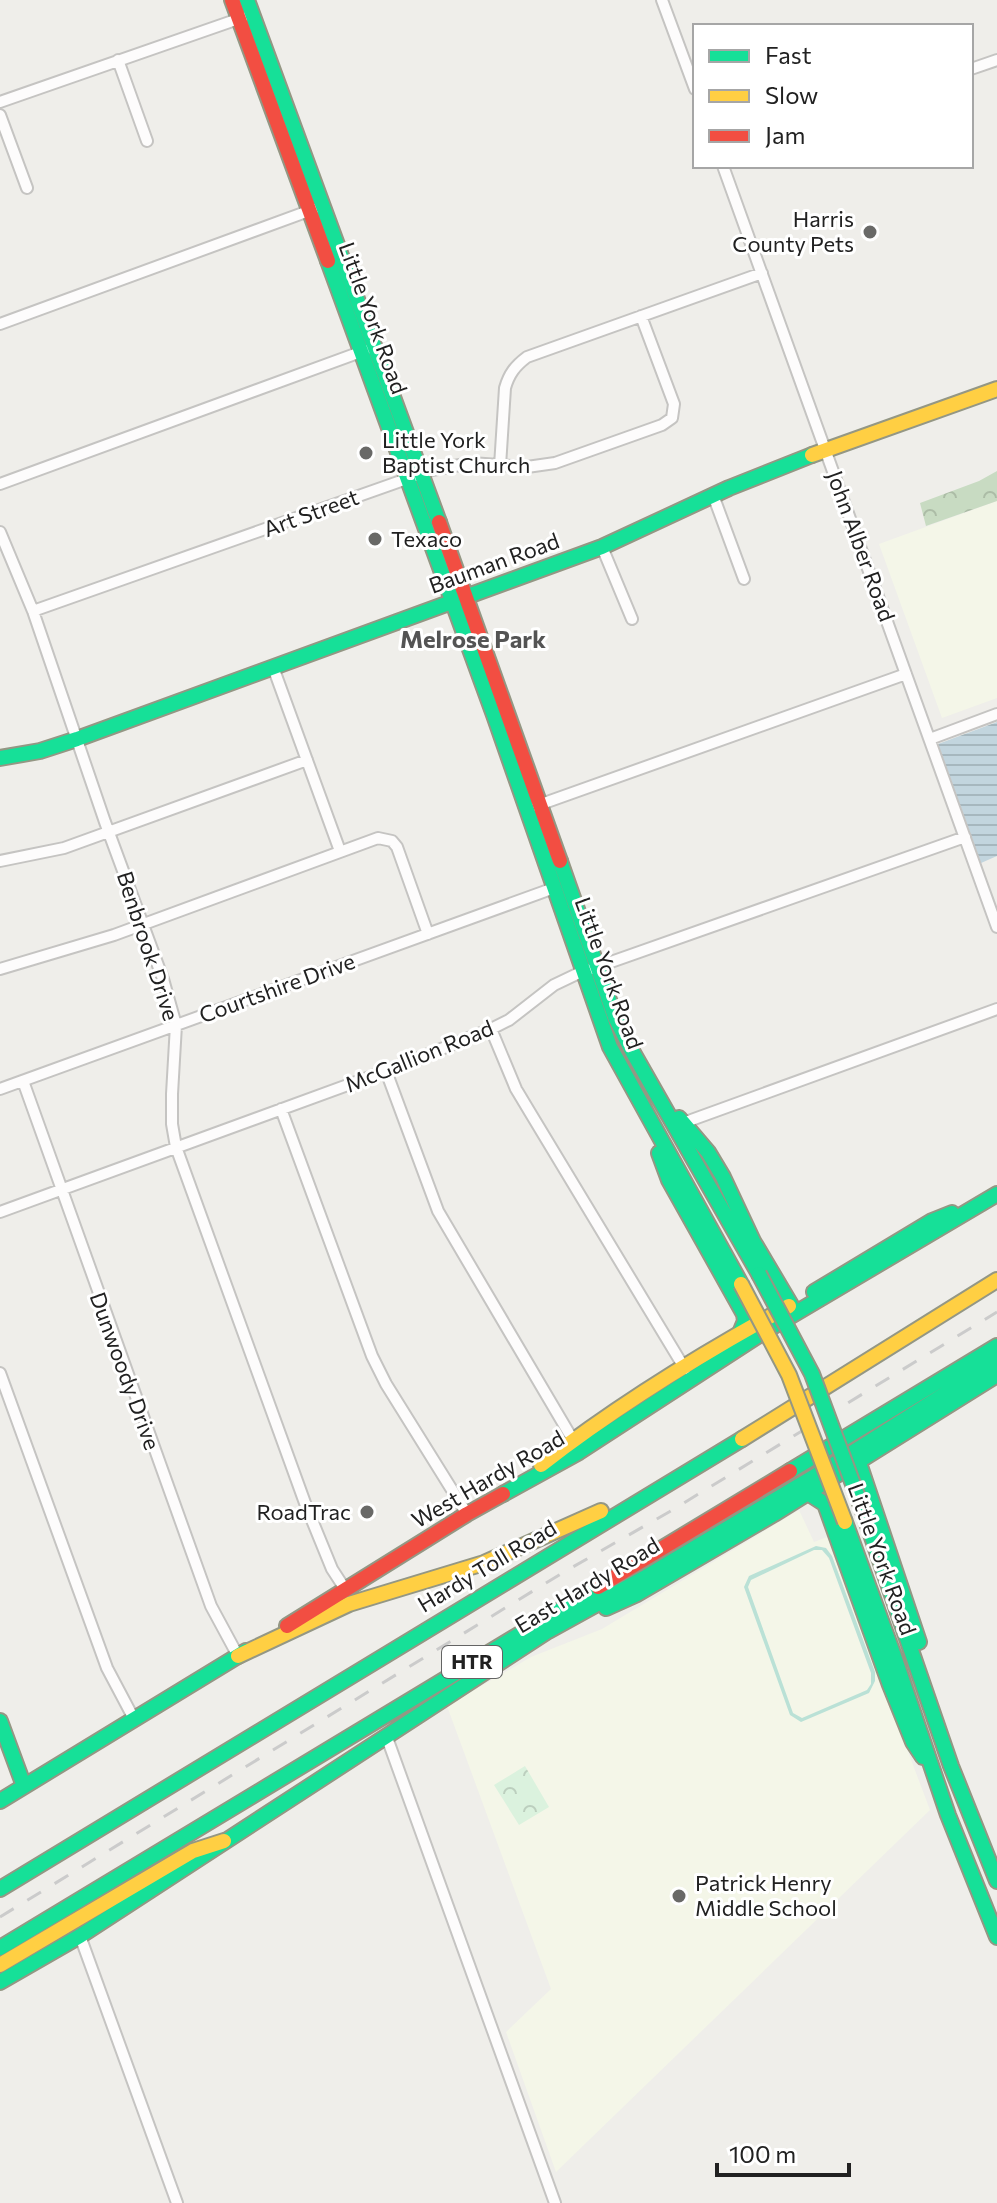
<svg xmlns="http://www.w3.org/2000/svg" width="997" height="2203" viewBox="0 0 997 2203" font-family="Commissioner,sans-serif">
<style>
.education{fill:#f4f6e8}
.forest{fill:url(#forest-crowns)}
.park{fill:url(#park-crowns)}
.pitch{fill:#bae1d6;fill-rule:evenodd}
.water{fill:url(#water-rules)}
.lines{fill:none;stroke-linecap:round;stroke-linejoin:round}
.street-casing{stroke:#c5c4c2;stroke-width:14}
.fast-casing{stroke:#949784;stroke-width:18}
.slow-casing{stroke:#949784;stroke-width:18}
.jam-casing{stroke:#949784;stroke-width:18}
.street{stroke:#fdfcfc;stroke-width:10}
.fast{stroke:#16e098;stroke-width:14}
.slow{stroke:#ffcf43;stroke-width:14}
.jam{stroke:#f24e42;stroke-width:14}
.rail{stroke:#cbcbcb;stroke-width:3;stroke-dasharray:16 16;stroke-linecap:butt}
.fast-bridge-casing{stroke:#949784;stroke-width:18;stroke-linecap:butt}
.slow-bridge-casing{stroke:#949784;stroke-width:18;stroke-linecap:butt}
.fast-bridge{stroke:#16e098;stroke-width:14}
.slow-bridge{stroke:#ffcf43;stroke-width:14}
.poi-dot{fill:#696967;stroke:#fff;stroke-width:3}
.labels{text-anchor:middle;stroke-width:6;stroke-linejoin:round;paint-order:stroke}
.shield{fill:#fff;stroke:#646464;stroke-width:2}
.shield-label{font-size:20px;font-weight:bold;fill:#212121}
.poi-label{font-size:22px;fill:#212121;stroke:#fff;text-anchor:start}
.street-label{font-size:22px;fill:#212121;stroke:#fff}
.neighbourhood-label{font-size:24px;font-weight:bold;fill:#545454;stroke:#fff}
</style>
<defs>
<pattern id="forest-crowns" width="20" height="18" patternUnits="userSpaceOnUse" patternTransform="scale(2)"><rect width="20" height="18" fill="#c8dbc2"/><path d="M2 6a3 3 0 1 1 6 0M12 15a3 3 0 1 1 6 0" fill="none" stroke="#acbca6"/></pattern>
<pattern id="park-crowns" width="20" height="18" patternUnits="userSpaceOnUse" patternTransform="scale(2)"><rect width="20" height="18" fill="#dbf2de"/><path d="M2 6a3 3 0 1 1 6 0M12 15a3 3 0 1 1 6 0" fill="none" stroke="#bccfbe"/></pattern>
<pattern id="water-rules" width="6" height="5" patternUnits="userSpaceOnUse" patternTransform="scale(2)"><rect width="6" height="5" fill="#c2d5de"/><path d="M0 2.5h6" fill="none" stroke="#a6b7be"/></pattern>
</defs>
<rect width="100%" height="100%" fill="#efeeea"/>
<path class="education" d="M997,501V698L942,718L879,544Z
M799,1510L814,1542L827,1537L930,1810L556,2172L506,2032L551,1989L447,1706L531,1657L602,1629Z"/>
<path class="forest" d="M997,471V501L926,526L920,503L979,481Z"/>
<path class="park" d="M525,1766L549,1807L519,1825L494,1785Z"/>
<path class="pitch" d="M816,1546L826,1548L832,1556L875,1672V1681L869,1693L801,1722L790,1715L744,1587L749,1576ZM814,1550H822L829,1558L871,1673V1684L867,1690L802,1718L793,1713L748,1587L751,1580Z"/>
<path class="water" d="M997,722V856L981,863L938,744Z"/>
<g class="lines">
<defs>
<path id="street" d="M662,0L695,89
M118,60L147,141
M971,69L997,60
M0,102L244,17
M0,115L27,188
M723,166L997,927
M0,324L314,209
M500,466L505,388C509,374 515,366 527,357L762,273
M0,484L366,350
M713,495L744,579
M0,532L33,611L105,822L163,979L176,1025L172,1094V1124L176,1147L305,1503L332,1569L345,1589
M602,547L632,619
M33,611L432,470L471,463L527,467L555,463L662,425L672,418L674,404L641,316
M273,667L340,851
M930,739L997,714
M533,807L906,674
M0,861L64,848L307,760
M0,969L114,935L378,838L392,841L397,847L428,934
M491,1029L516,1089L531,1114L685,1369
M386,1071L438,1211L573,1440
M23,1081L211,1606L238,1656
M0,1089L554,888
M281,1109L372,1356L386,1384L467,1514
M683,1123L997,1009
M0,1212L386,1071L491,1029L509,1020L554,985L577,974L965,837
M0,1373L107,1668L134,1719
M386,1735L555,2203
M80,1936L177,2203"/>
<path id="fast" d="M247,0L439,522
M328,261L494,715L610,1047L741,1284
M0,758L40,751L77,739L602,547L729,488L812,455
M560,861L615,1017L632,1051L759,1274
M679,1118L708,1152L723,1177L753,1241L791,1305
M659,1153L669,1180L744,1314L745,1321L740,1333
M814,1292L932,1221L952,1213
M859,1463L919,1642
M790,1471L997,1346
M808,1493L825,1504L890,1685L913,1742L923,1757
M503,1494L579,1452L762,1333L997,1194
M863,1511L951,1766L997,1881
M845,1522L894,1656L948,1815L997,1937
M606,1608L637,1594L774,1514L997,1375
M0,1721L24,1786
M0,1801L246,1651
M0,1889L742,1439
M0,1948L598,1587
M0,1982L80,1936L548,1631L644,1578L825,1470L997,1361"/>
<path id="slow" d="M812,455L997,389
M742,1439L997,1280
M541,1465C618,1405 703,1353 789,1306
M238,1656L349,1604L484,1563L601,1511
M0,1965L193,1851L224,1841"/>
<path id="jam" d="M232,0L328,261
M439,522L560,861
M598,1587L790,1471
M287,1626L467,1514L503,1494"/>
</defs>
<use href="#street" class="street-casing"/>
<use href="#fast" class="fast-casing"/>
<use href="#slow" class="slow-casing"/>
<use href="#jam" class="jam-casing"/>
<use href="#street" class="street"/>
<use href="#fast" class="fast"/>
<use href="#slow" class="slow"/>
<use href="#jam" class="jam"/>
<path class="rail" d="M0,1917L564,1572L669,1512L997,1312"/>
<defs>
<path id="fast-bridge" d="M759,1274L812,1374L863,1511"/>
<path id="slow-bridge" d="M741,1284L789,1375L845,1522"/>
</defs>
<use href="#fast-bridge" class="fast-bridge-casing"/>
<use href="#slow-bridge" class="slow-bridge-casing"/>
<use href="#fast-bridge" class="fast-bridge"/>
<use href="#slow-bridge" class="slow-bridge"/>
</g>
<g class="poi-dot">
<circle cx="870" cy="232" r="8"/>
<circle cx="366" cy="453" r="8"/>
<circle cx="375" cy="539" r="8"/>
<circle cx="367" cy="1512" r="8"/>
<circle cx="679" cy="1896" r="8"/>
</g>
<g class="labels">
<rect class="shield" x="442" y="1646" width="60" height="32" rx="6"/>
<g class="shield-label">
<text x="472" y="1669">HTR</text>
</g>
<g class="poi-label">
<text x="854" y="227" text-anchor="end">Harris<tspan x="854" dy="25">County Pets</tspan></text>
<text x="382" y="448">Little York<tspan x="382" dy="25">Baptist Church</tspan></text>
<text x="391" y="547">Texaco</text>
<text x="351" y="1520" text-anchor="end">RoadTrac</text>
<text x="695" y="1891">Patrick Henry<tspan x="695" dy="25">Middle School</tspan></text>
</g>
<g class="street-label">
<text transform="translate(373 318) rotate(70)" y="8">Little York Road</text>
<text transform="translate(311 513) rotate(-20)" y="8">Art Street</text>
<text transform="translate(861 546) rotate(70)" y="8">John Alber Road</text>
<text transform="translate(494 563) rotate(-20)" y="8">Bauman Road</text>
<text transform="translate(148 946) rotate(72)" y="8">Benbrook Drive</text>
<text transform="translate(609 973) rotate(70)" y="8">Little York Road</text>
<text transform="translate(277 988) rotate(-20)" y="8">Courtshire Drive</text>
<text transform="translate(419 1056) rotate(-22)" y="8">McGallion Road</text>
<text transform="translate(125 1371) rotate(70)" y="8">Dunwoody Drive</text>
<text transform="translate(488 1479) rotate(-30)" y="8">West Hardy Road</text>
<text transform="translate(882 1559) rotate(70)" y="8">Little York Road</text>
<text transform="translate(487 1566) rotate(-31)" y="8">Hardy Toll Road</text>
<text transform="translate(587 1585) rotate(-31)" y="8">East Hardy Road</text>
</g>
<g class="neighbourhood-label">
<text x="473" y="648">Melrose Park</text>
</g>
</g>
<rect x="693" y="24" width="280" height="144" fill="#ffffff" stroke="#a6a6a6" stroke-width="2"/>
<rect x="709" y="50" width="40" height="12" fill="#16e098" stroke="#a6a6a6" stroke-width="2"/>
<text x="765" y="64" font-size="24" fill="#212121">Fast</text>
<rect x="709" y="90" width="40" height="12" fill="#ffcf43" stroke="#a6a6a6" stroke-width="2"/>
<text x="765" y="104" font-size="24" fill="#212121">Slow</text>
<rect x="709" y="130" width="40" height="12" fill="#f24e42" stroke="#a6a6a6" stroke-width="2"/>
<text x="765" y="144" font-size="24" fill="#212121">Jam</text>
<path d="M717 2163v12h132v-12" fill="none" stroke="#212121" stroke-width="4"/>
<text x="729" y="2163" font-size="24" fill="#212121" stroke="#ffffff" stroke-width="6" paint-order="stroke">100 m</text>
</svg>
